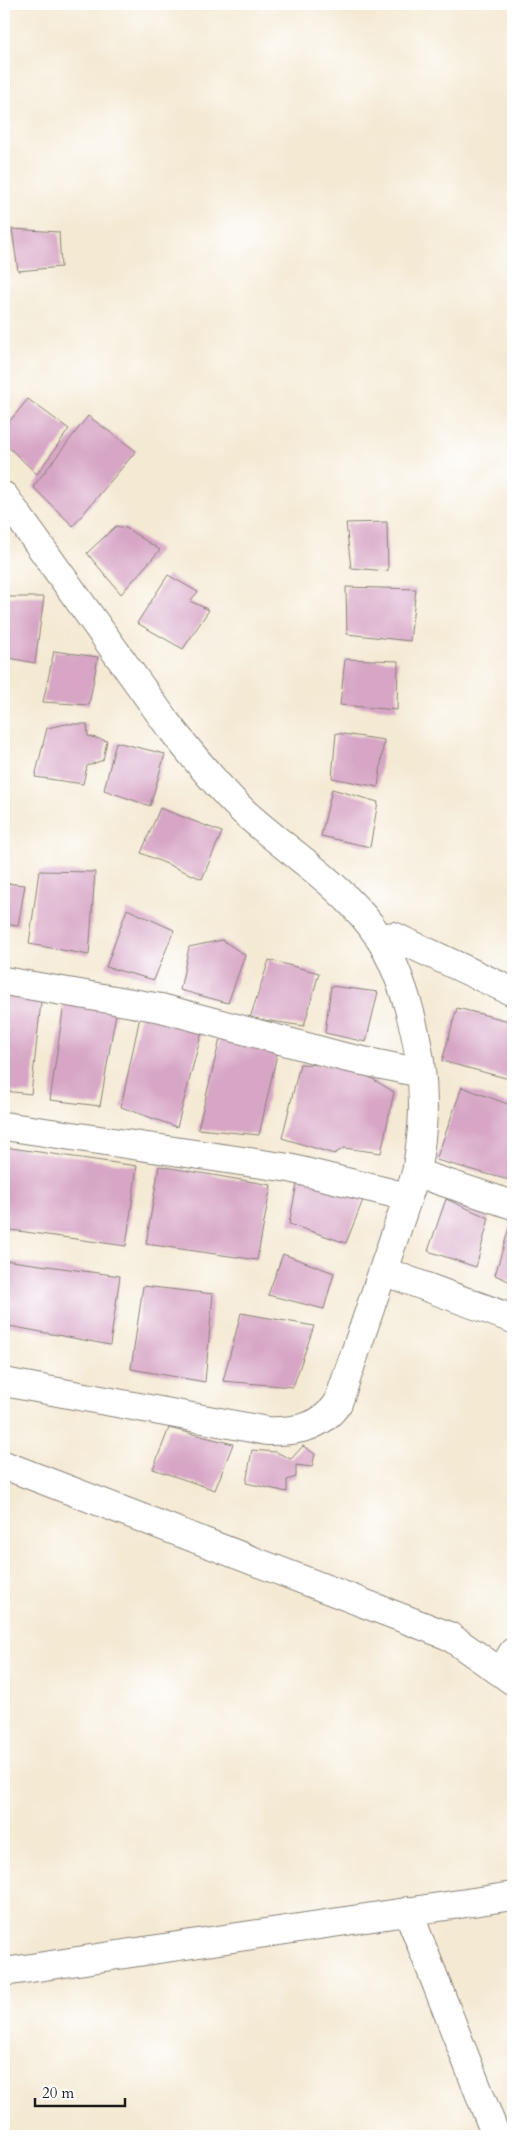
<svg xmlns="http://www.w3.org/2000/svg" width="517" height="2140" viewBox="0 0 517 2140" font-family="Cardo,serif">
<style>
.building{fill:#d7a5c5}
.lines{fill:none;stroke-linecap:round;stroke-linejoin:round}
.street-casing{stroke:#888278;stroke-width:30}
.secondary-casing{stroke:#888278;stroke-width:30}
.street{stroke:#fff;stroke-width:28}
.secondary{stroke:#fff;stroke-width:28}
</style>
<rect width="100%" height="100%" fill="#fff"/>
<filter id="ink" filterUnits="userSpaceOnUse"><feTurbulence type="fractalNoise" baseFrequency=".02" numOctaves="2"/><feDisplacementMap in="SourceGraphic" scale="10" xChannelSelector="R" yChannelSelector="G"/><feConvolveMatrix kernelMatrix="1 2 1 2 8 2 1 2 1" color-interpolation-filters="sRGB"/></filter>
<filter id="wash" filterUnits="userSpaceOnUse"><feTurbulence type="fractalNoise" baseFrequency=".0096" numOctaves="4" result="noise"/><feDisplacementMap in="SourceGraphic" scale="20" xChannelSelector="R" yChannelSelector="G"/><feGaussianBlur stdDeviation="1.12" result="paint"/><feColorMatrix in="noise" values="0 0 0 0 0 0 0 0 0 0 0 0 0 0 0 0 0 1.4 0 .05"/><feComposite in="paint" operator="in"/></filter>
<g filter="url(#wash)">
<rect width="100%" height="100%" fill="#f4e9d3"/>
<g id="blocks">
<path class="building" d="M12,229L59,232L61,267L18,271Z
M28,399L69,429L37,474L4,443V428Z
M88,416L136,451L73,526L33,487Z
M387,522L388,571L351,568L346,523Z
M116,526L126,528L160,550L121,594L87,553Z
M168,575L198,592L190,601L209,610L183,649L137,623Z
M346,587L416,589L410,641L347,634Z
M4,597H44L35,663L4,657Z
M54,651L98,657L89,705L43,702Z
M345,659L398,661L397,710L340,705Z
M66,724H87L88,736L107,741L103,760L87,766L83,784L35,777L47,728Z
M336,733L384,740L378,787L332,778Z
M116,742L165,754L150,806L104,790Z
M332,789L378,802L370,847L321,836Z
M160,808L222,832L202,879L141,853Z
M39,871L95,872L89,955L29,944Z
M4,883L25,885L18,926L4,924Z
M127,909L174,930L154,980L106,967Z
M222,940L245,955L228,1003L180,990L189,947Z
M269,960L319,973L304,1026L250,1018Z
M331,986L378,992L366,1042L325,1033Z
M4,988L42,993L31,1094L4,1091Z
M65,997L117,1007L100,1106L50,1100Z
M457,1008L513,1022V1080L442,1061Z
M141,1012L204,1024L177,1127L121,1107Z
M221,1035L279,1045L259,1135L198,1129Z
M300,1064L351,1066L394,1092L381,1153L344,1148L334,1154L282,1138Z
M462,1087L513,1106V1165L509,1180L436,1160Z
M4,1147L137,1166L126,1246L4,1229Z
M159,1166L271,1185L257,1260L146,1244Z
M299,1174L367,1190L346,1243L289,1224Z
M446,1199L489,1218L476,1267L428,1251Z
M511,1221L513,1222V1283L495,1275Z
M283,1254L334,1273L324,1309L268,1295Z
M4,1260L120,1276L110,1345L4,1325Z
M143,1286L213,1294L205,1382L131,1369Z
M241,1313L314,1326L293,1387L223,1381Z
M169,1428L233,1444L215,1490L153,1469Z
M303,1446L315,1454L312,1467L296,1465V1477L287,1480V1492L246,1483L252,1450L276,1452L291,1459Z"/>
</g>
</g>
<g filter="url(#ink)">
<use href="#blocks" fill-opacity="0" stroke="#888278" stroke-width="1"/>
<g class="lines">
<defs>
<path id="street" d="M4,496L166,722C190,753 215,784 243,811C282,847 329,876 363,916C403,961 423,1046 423,1105C423,1128 420,1150 416,1173L338,1403C321,1428 295,1432 267,1431L4,1382
M379,938L393,936L513,992
M4,981L161,1008L344,1057L421,1073
M4,1126L289,1168L408,1197
M416,1173L513,1205
M383,1271L513,1319
M501,1672L513,1652
M408,1911L496,2136
M4,1972L513,1896"/>
<path id="secondary" d="M4,1465L449,1636L513,1681"/>
</defs>
<use href="#street" class="street-casing"/>
<use href="#secondary" class="secondary-casing"/>
<use href="#street" class="street"/>
<use href="#secondary" class="secondary"/>
</g>
</g>
<rect width="517" height="2140" fill="none" stroke="#fff" stroke-width="20"/>
<path d="M35 2098v8h90v-8" fill="none" stroke="#1c1c1c" stroke-width="2.5"/>
<text x="42" y="2098" font-size="15" fill="#1c1c1c" stroke="#ffffff" stroke-width="4" paint-order="stroke">20 m</text>
</svg>
